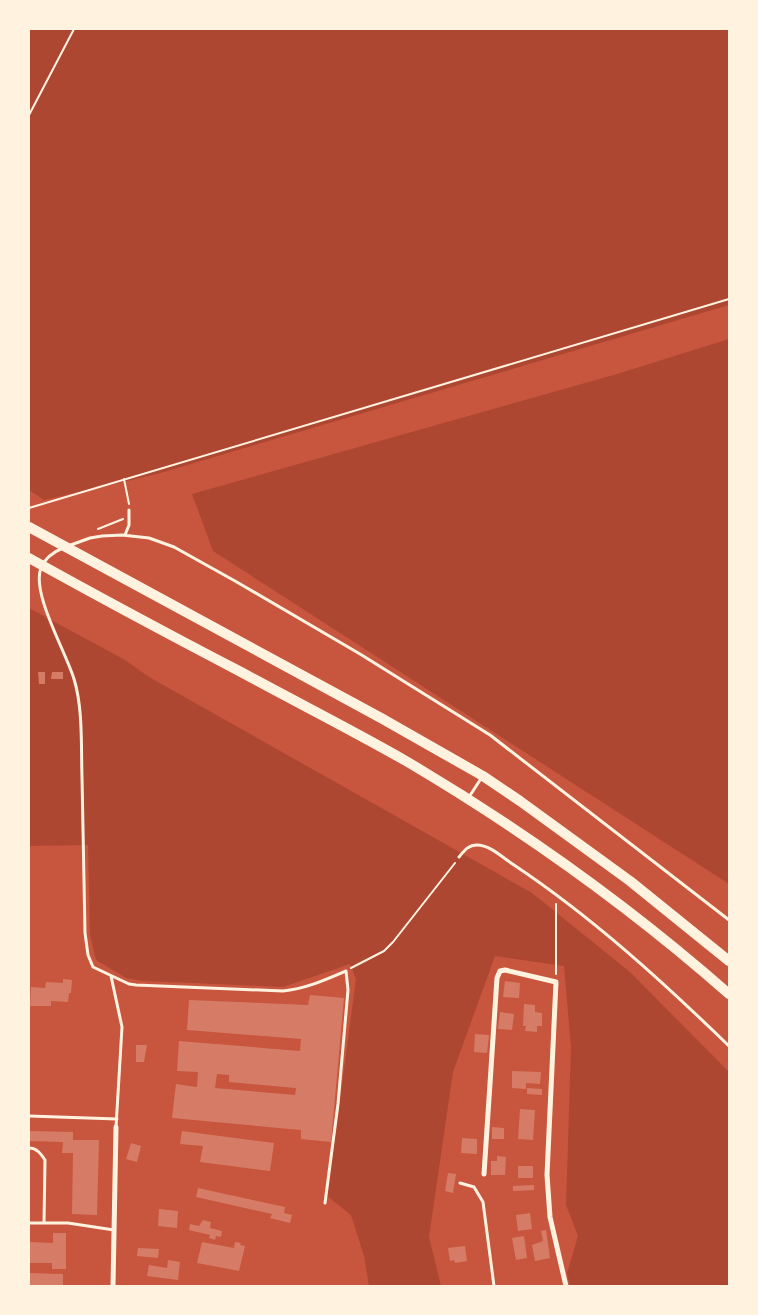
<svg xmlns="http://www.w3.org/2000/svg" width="758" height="1315" viewBox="0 0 758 1315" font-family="'Roboto Serif',serif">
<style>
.green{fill:#ae4732}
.building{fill:#d67c66;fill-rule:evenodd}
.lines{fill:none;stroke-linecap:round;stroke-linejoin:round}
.path{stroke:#fff3e0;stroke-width:2}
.service{stroke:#fff3e0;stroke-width:3}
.minor{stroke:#fff3e0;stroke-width:5}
.primary{stroke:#fff3e0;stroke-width:10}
</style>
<rect width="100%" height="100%" fill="#c8553d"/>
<path class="green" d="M29,29H729V305L157,474L44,500L29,490Z
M729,339V884L213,551L192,494L617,374Z
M29,608L125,660L149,677L532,893L630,972L729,1072V1286H570L567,1273L578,1236L566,1205L571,1047L564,966L495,956L453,1072L429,1237L441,1286H369L364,1256L351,1215L327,1196L356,979L350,964L283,987L143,981L126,978L96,960L90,935L88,845L29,846Z"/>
<path class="building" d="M38,672H45V684H39Z
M52,672H63V679H51Z
M63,979L72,980L71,993H69L68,1002L51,1001V1006H30L31,987L45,988L46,982L63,983Z
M505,981L520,983L519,998L503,997Z
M310,995L344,998L331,1142L301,1139V1130L172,1118L176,1084L197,1087L198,1072L177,1071L179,1041L300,1051L301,1039L187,1030L189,1000L308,1005ZM217,1074L229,1075V1082L296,1088L295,1095L215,1088Z
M524,1004L535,1005V1012L542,1013V1026H537V1032L525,1031L526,1026H523Z
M500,1012L514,1014L512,1030L498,1029Z
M475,1034L489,1035L487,1053L474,1052Z
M136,1045H147L144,1062H136Z
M512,1071L541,1072L540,1084L526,1083V1089L512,1088Z
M527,1088L542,1089V1095L527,1094Z
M520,1109L535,1110L533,1140L518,1139Z
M492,1127L504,1128V1139H492Z
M29,1131L73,1132V1140H99L97,1215L72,1214L73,1153H62L63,1142L29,1141Z
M182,1131L274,1143L270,1171L200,1162L203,1146L180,1144Z
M462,1138L477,1139V1154L461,1153Z
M131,1143L141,1146L137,1162L126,1159Z
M497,1156L506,1157L505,1175H491V1161H497Z
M518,1166H533V1178H518Z
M448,1173L456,1174L453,1193L445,1191Z
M534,1185V1190L513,1191V1186Z
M198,1188L285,1207L284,1213L292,1215L290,1223L270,1218L272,1214L196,1197Z
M159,1209L178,1211L177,1228L158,1226Z
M530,1213L532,1229L518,1231L516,1215Z
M203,1220L211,1222L210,1228L222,1231L221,1237L216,1236L215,1240L209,1238L210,1235L189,1230L190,1224L199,1226Z
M546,1230L550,1258L535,1261L532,1245L543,1241L541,1231Z
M53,1233H66V1269H52V1263H29V1242L53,1243Z
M524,1236L527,1258L516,1260L512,1238Z
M202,1242L234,1248L235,1242L241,1243L240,1245L245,1246L239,1271L197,1263Z
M465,1246L467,1261L455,1263L454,1260L450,1261L448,1248Z
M138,1248L159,1249L158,1258L137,1256Z
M168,1260L180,1262L178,1280L147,1276L149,1265L167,1268Z
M29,1273L63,1274V1286H29Z"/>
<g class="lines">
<path class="path" d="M29,115L74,29
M124,479L129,504
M29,508L729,299
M98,529L123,519
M556,904V974
M351,968L384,951L393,942L455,863"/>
<path class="service" d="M125,535L129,525V510
M68,546L90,538L102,536L122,535L149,538L174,547L235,581L360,654L490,735L729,920
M63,548C53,552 45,558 41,568C31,593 66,652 74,679C83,708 81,746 82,777C83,829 84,881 85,933L88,955L93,967L129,984L136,985L283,991C305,989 325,980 346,971L348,990L338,1104L325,1203
M469,797L482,777
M459,857C464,851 468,845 477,845C490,845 503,858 514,865C592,917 662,981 729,1046
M111,976L122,1027L116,1127
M29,1116L117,1119
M29,1148C37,1148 41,1154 45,1160L44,1223
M460,1183L474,1187L483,1202L494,1286
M29,1223H68L114,1230"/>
<path class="minor" d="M484,1174L497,978L500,971L505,970L556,982L547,1175L550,1217L566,1286
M113,1286L116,1127"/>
<path class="primary" d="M29,527L381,718L483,776L520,801L630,881L729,961
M29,558C99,597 170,635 241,672C296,702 352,730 406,761C521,829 629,906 729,994"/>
</g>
<rect width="758" height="1315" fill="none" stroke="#fff3e0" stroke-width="60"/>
</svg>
